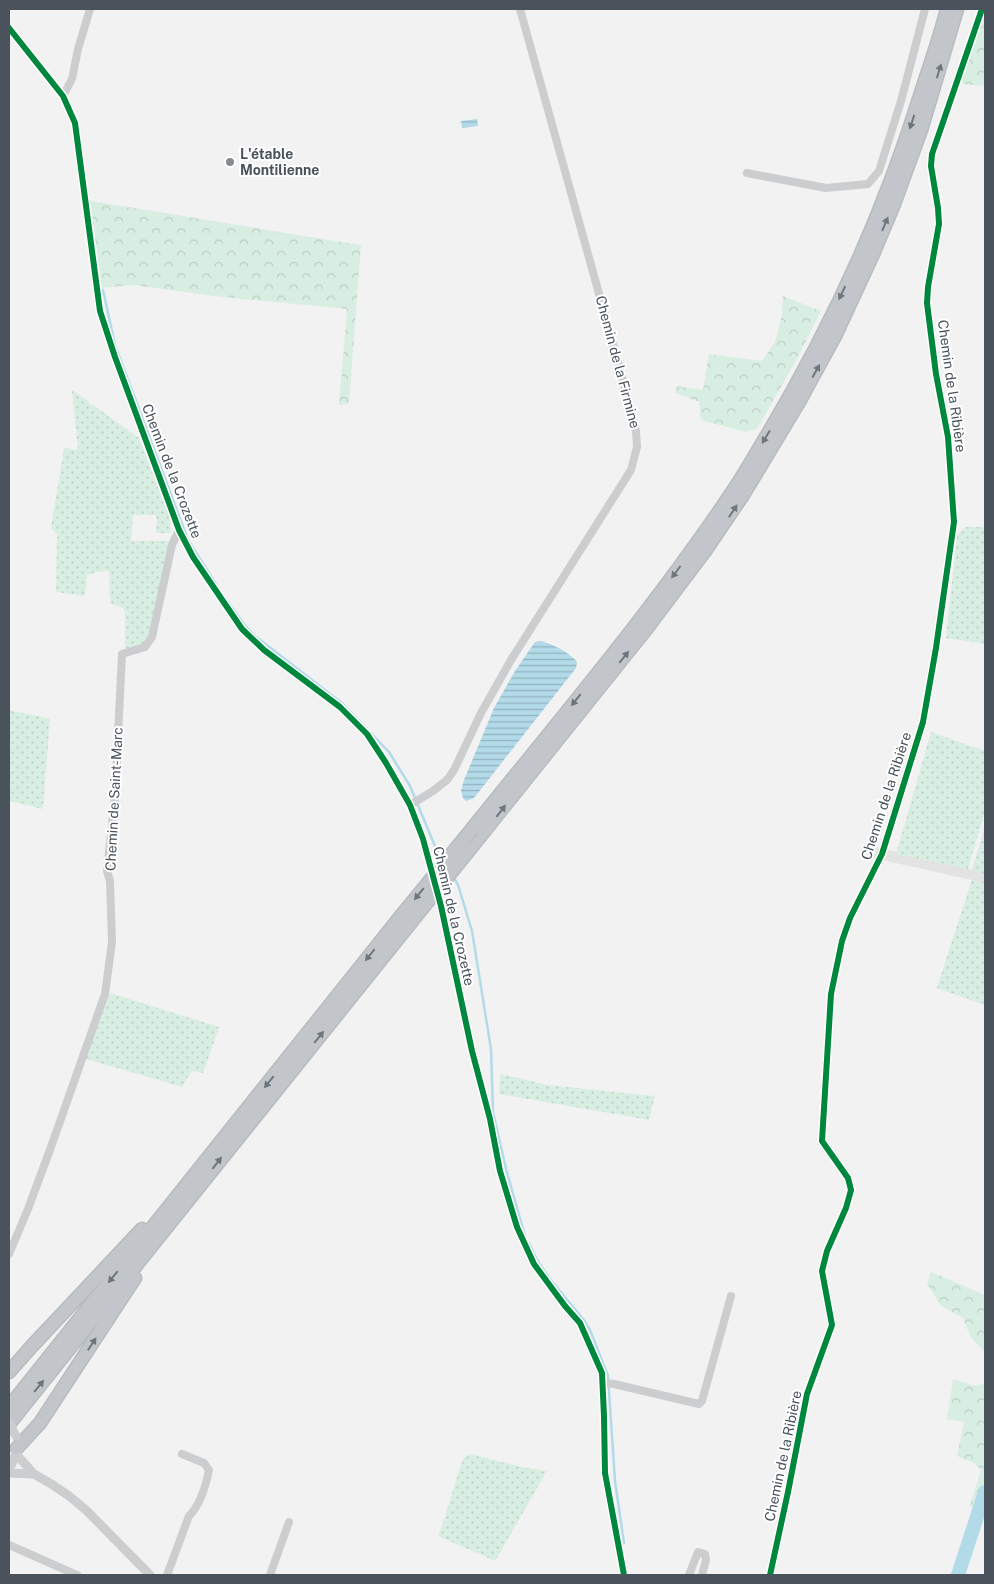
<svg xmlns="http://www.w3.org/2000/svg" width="994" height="1584" viewBox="0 0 994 1584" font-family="'Public Sans',sans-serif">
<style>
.education{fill:#e4e3e3}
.green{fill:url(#green-dots)}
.forest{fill:url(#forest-crowns)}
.water{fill:url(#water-rules)}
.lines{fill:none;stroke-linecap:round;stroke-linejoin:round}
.stream{stroke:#b2dae8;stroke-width:2.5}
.river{stroke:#b2dae8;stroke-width:14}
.trunk-casing{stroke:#b8bbc0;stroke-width:15}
.minor{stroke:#cccdcf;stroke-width:8}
.tertiary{stroke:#cccdcf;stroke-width:9}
.trunk{stroke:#c2c6ca;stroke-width:12}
.trunk-bridge-casing{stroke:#b8bbc0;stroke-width:15;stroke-linecap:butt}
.tertiary-bridge{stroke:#cccdcf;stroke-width:9}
.trunk-bridge{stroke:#c2c6ca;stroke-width:12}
.cycleway-casing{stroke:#fff;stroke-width:9}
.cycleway{stroke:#00873e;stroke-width:6}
.oneway{fill:#6e767d}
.poi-dot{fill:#858b90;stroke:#fff;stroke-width:2}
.labels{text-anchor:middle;stroke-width:4;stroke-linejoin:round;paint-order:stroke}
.poi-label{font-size:14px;font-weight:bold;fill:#4a535c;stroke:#fff;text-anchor:start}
.street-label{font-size:14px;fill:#4a535c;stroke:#fff}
</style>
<defs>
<pattern id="green-dots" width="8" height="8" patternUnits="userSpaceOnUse" patternTransform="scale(1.25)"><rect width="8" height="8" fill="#d9eee2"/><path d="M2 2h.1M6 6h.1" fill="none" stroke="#bccec4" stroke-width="1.8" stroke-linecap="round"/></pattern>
<pattern id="forest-crowns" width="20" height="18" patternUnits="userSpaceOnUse" patternTransform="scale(1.25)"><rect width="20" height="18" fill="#d9eee2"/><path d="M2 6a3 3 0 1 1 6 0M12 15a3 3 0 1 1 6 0" fill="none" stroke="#bccec4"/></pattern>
<pattern id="water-rules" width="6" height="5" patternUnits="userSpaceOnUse" patternTransform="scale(1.25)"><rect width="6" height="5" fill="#b2dae8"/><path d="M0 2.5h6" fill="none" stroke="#93b3bf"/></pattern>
</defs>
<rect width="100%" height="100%" fill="#f2f2f2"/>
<path class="education" d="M985,827V1005L937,988L972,880L873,858L876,847L972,870Z"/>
<path class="green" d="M72,390L139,438L170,519L171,533H156L157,520L155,515H133L131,541H169L152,626L145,645L140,648L125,649V613L123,608L110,603L109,571L97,572L87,575L85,596L56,592L57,534L51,528L64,448L78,450Z
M966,527H985V644L946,638L957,535Z
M9,710L50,719L43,809L9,801Z
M931,732L985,751V811L968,869L896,854Z
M985,828V874L973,871Z
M972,880L985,883V1004L937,988Z
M110,993L219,1027L203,1073L192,1071L182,1087L86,1059Z
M500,1074L547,1085L655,1096L649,1120L499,1094Z
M471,1454L521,1467L547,1471L495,1561L438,1536L443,1523L461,1464L464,1458Z"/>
<path class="forest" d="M985,9V86L963,84L961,80Z
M90,201C180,215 271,231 361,245L349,404L339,405L347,309L222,297L133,285L102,288Z
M783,296L821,311L797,359L757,429L746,432L701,420L699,402L675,393L676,386L703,390L709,354L762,361L775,342L782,315Z
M931,1272L985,1295V1357V1353L970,1336L963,1318L941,1306L927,1284Z
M953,1379L975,1386L985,1383V1486L977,1515L970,1505L981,1470L974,1463L957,1456L964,1422L947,1419Z"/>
<path class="water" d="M477,119L478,126L462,128L461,121Z
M540,641C551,643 569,652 577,662L576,668L474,798L466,801L463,798L461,791L464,780L494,708L515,671L535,642Z"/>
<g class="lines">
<path class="stream" d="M103,290L115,345L188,540L216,584
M226,599L246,627L255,636L343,704L389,752L410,786L437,851L442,859
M453,876L458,885L472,931L491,1049L493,1112L506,1169L525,1236
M529,1243L537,1260L550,1279L583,1319L590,1330L608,1376L615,1481L624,1543"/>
<path class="river" d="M958,1575L985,1492"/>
<defs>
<path id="trunk" d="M472,829C561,718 654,609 733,491C745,473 755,455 766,437C830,330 883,215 920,96C929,67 940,38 947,9
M470,849L647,628L705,551L743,495L799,402L835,336L873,254L894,204L921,130L957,9
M9,1372L32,1346L142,1229
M9,1407L401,916
M9,1424L408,926
M17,1448L40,1423L135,1278"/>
</defs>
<use href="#trunk" class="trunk-casing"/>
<path class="minor" d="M9,28L63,96L75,123L100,311L115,357L179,530L193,557L242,629L264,650L340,707L367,734L386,763L410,805L423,839L434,878
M63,96L72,79L78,49L90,9
M747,173L826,188L868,184L879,171L901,101L925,9
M410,805L433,791L447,780L454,770L481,713L511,660L631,470L637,447L636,431L621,373L520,9
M437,889L472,1051L490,1119L500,1171L517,1227L534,1264L565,1306L580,1323L602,1373L604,1416L605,1473L624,1575
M9,1254L28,1209L51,1147L105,994L112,942L110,881L107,871L115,797L122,654L145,647L152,637L172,545L179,530
M602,1383L614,1384L699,1404L702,1401L731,1296
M9,1545L77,1575
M167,1575L189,1516C200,1505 206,1485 209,1470L204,1463L182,1454
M270,1575L289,1522
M689,1575L698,1552L705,1554L706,1560L702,1575
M770,1575L788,1492L807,1394L832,1325L822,1271L827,1251L846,1208L851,1190L848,1178L822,1141L831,994L842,941L850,918L882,854L923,722L936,648L954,522L948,437L936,374L927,303L928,287L939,224L938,208L931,166L932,154L982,9"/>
<path class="tertiary" d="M16,1454L34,1474L53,1485L69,1496L86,1510L150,1575
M9,1467L12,1464L17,1450
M9,1473L34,1474"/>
<use href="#trunk" class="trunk"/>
<defs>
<path id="trunk-bridge" d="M401,916L472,829
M408,926L470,849"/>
</defs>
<use href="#trunk-bridge" class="trunk-bridge-casing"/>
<path class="tertiary-bridge" d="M9,1423L16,1436"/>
<use href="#trunk-bridge" class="trunk-bridge"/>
<defs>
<path id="cycleway" d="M9,28L63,96L75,123L100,311L115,357L179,530L193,557L242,629L264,650L340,707L367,734L386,763L410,805L423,839L441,906L472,1051L490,1119L500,1171L517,1227L534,1264L565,1306L580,1323L602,1373L604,1416L605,1473L624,1575
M770,1575L788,1492L807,1394L832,1325L822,1271L827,1251L846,1208L851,1190L848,1178L822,1141L831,994L842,941L850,918L882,854L923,722L936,648L954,522L948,437L936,374L927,303L928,287L939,224L938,208L931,166L932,154L982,9"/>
</defs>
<use href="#cycleway" class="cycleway-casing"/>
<use href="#cycleway" class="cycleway"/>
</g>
<defs><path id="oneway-solid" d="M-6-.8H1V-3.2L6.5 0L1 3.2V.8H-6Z" transform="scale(1.25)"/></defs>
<g class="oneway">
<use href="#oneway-solid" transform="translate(939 71) rotate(-73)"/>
<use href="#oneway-solid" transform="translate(912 122) rotate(108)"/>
<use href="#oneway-solid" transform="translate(885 224) rotate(-67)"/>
<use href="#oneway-solid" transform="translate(842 293) rotate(115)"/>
<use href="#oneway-solid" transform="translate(816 371) rotate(-61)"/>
<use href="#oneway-solid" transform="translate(766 437) rotate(121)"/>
<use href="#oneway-solid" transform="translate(733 511) rotate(-57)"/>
<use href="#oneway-solid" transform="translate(676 572) rotate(127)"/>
<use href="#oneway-solid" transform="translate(624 657) rotate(-51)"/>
<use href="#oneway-solid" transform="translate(576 700) rotate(129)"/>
<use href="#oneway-solid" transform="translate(501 811) rotate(-52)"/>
<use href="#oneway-solid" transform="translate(419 894) rotate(129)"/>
<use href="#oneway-solid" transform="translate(370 955) rotate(129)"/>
<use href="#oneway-solid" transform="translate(319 1037) rotate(-51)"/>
<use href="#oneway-solid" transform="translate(269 1082) rotate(129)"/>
<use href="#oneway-solid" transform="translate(217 1163) rotate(-52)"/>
<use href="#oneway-solid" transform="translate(113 1277) rotate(129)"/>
<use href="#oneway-solid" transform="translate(92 1344) rotate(-57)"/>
<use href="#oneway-solid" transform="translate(39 1386) rotate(-51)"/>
</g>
<circle class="poi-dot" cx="230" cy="162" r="5"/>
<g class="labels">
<g class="poi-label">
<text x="240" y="159">L'étable<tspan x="240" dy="16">Montilienne</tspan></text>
</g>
<g class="street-label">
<text transform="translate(618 362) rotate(75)" y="5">Chemin de la Firmine</text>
<text transform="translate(952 386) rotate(82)" y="5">Chemin de la Ribière</text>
<text transform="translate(172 471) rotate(69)" y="5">Chemin de la Crozette</text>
<text transform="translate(886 796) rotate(-72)" y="5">Chemin de la Ribière</text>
<text transform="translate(114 799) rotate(-87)" y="5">Chemin de Saint-Marc</text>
<text transform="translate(454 916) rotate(77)" y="5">Chemin de la Crozette</text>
<text transform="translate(783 1456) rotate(-78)" y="5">Chemin de la Ribière</text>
</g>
</g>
<rect width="994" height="1584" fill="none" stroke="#4a535c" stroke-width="20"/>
</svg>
